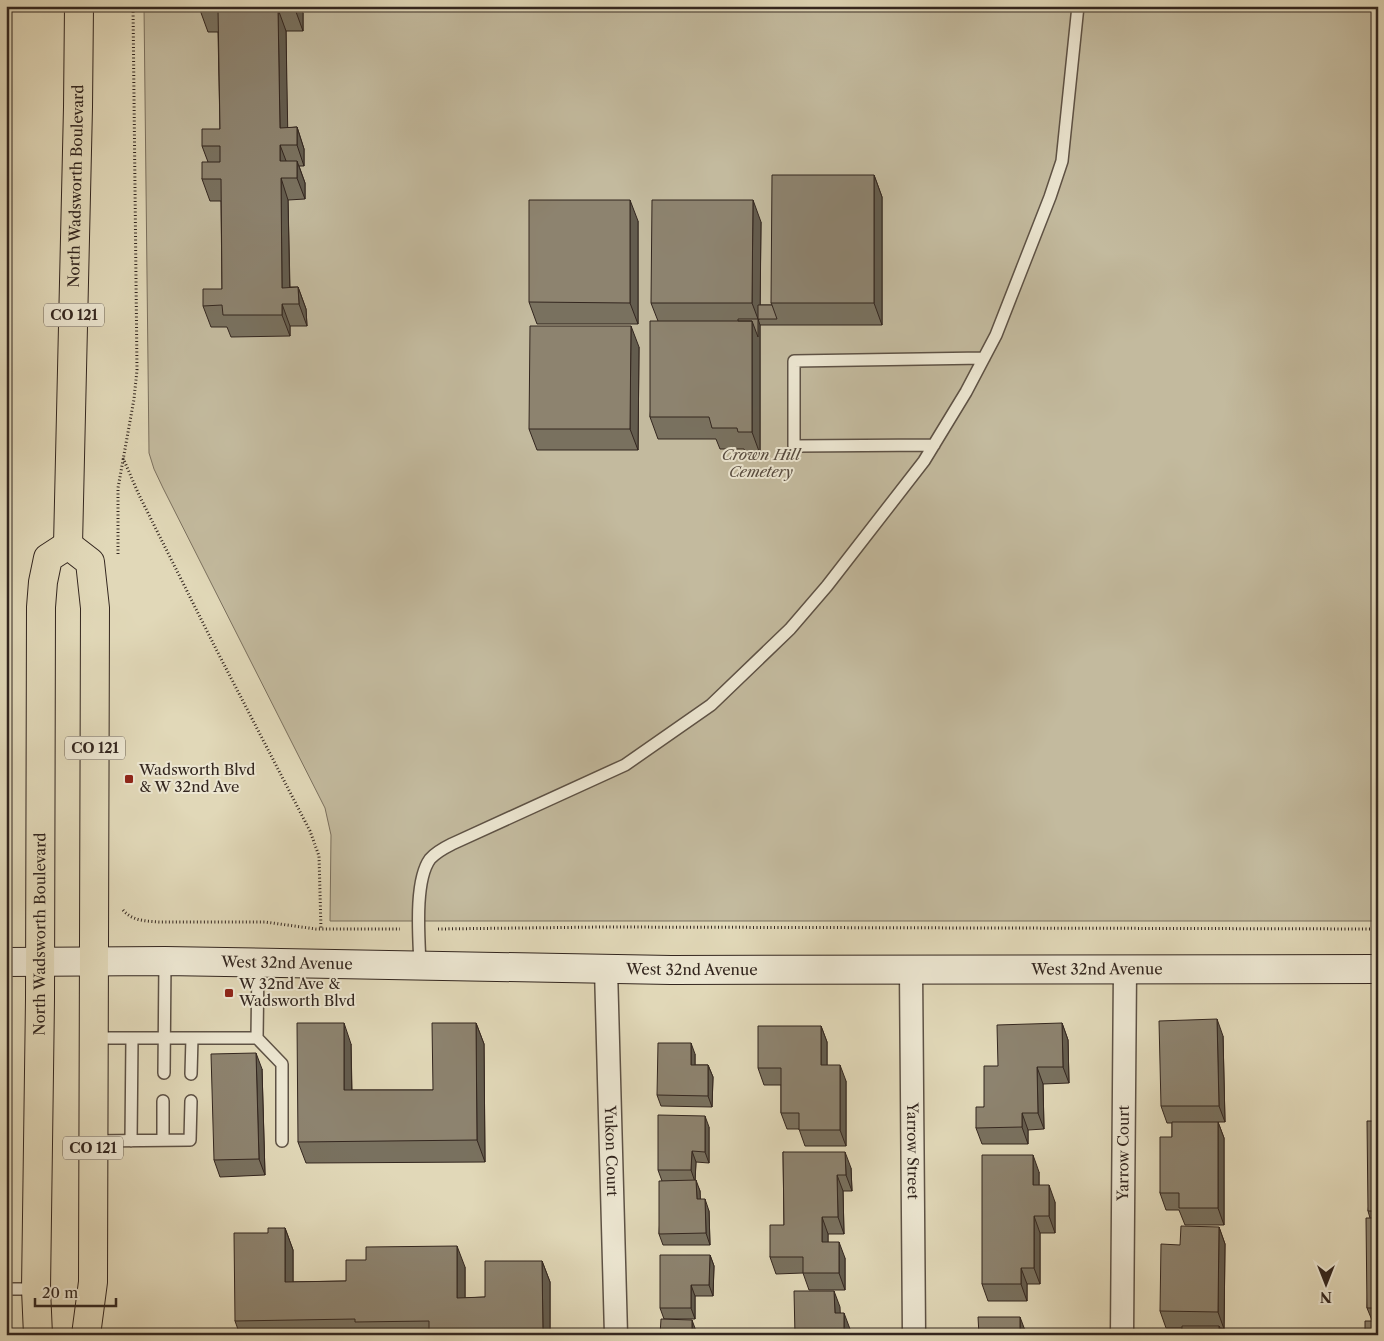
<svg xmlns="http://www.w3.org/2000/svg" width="1384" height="1341" viewBox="0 0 1384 1341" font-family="'Libre Caslon Text',serif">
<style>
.green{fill:#c3ba9e;stroke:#7b705e}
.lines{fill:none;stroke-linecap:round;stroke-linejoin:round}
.lane-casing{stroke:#5e5245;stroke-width:14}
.street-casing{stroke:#5e5245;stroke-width:25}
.secondary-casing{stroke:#33261f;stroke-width:30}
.primary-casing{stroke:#33261f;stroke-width:30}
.path{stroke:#33261f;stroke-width:3;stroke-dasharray:1 2.5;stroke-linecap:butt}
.lane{stroke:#ece6d1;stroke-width:11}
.street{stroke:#ece6d1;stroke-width:22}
.secondary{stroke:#ece6d1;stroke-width:28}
.primary{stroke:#e1d8b8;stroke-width:28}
.wall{fill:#79715f;stroke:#33261f}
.shaded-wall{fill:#635c4e;stroke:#33261f}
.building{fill:#8d836f;stroke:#33261f}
.poi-dot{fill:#8f2418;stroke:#ece6d1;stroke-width:2}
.labels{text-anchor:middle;stroke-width:4;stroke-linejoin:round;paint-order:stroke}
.shield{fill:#ece6d1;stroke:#6a6054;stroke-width:1}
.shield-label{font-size:14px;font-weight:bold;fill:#33261f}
.street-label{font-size:15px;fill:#33261f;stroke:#ece6d1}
.park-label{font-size:15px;font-style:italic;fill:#574b3f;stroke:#ece6d1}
.poi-label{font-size:15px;fill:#33261f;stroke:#ece6d1;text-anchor:start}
</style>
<rect width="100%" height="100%" fill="#e1d8b8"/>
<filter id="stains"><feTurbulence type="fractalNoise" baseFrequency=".004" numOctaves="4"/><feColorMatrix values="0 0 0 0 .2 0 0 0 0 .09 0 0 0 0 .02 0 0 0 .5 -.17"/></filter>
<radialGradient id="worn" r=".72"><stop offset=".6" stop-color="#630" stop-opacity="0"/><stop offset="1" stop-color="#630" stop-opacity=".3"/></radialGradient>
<path class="green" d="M144,6H1378V921H330L331,835L325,808L163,488L154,469L149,453Z"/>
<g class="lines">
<defs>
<path id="lane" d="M934,445L794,446V361L984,358
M420,965C419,938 414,881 430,859C436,852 444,848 452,844L625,765L711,705L790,629L827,586L924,461L966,392L996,335L1050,197L1062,161L1078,6
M94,1038H257L258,963
M257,1038L282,1064V1141
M164,1073L165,961
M191,1074L192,1038
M163,1140V1101
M93,1141L190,1140L191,1101
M131,1141L132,1038
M6,1289H36"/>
<g id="street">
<path id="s1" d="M606,969L616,1335"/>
<path id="s2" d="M911,969L914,1335"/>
<path id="s3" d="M1122,1335L1125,969"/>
</g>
<g id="secondary">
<path id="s4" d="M6,962L165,961L671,970L1378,969"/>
</g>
<g id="primary">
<path d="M68,545L90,562L95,608L93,1282L86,1335"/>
<path id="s5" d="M68,545L78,107L79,6"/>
<path id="s6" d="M38,1335L36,1289L40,999L41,607L43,582L48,558L68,545"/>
</g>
</defs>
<use href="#lane" class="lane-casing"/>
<use href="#street" class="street-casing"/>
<use href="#secondary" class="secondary-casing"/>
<use href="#primary" class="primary-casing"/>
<path class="path" d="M6,193L10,198
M123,458L139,495L216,649L310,831L319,856L321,929
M118,554V488L134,399L137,370L133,6
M123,910C132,921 146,921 159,922H265L316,929H400
M438,929L603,927L1378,929"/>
<use href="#lane" class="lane"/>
<use href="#street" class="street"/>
<use href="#secondary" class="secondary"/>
<use href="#primary" class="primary"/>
</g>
<path class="wall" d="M200,6H300L303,13V31H286L287,128L297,127L304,149V166H299L305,183V199L288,200L290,287H298L306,309L307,326H290V336L231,337L227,327H211L203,306L222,289L221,201H210L202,179L208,162L202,146L220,129L218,32H208L200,10Z
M874,175L882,197V325H760V454H746L744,449H720L716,439H658L650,417L658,321L651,303L761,222L760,305H772L771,303Z
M638,221V324H537L529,302Z
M639,347L638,450H537L529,429Z
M476,1023L484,1044L485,1162L306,1163L298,1142L351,1044L352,1090H433Z
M1062,1023L1068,1040L1069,1083L1043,1084L1044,1129L1028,1130V1144H982L976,1128L984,1107L998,1066Z
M821,1026L827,1042V1065L846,1081V1146H805L799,1129H787L781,1113V1085H764L758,1068Z
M1223,1036L1225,1122H1218L1224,1138V1225H1185L1179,1210H1166L1160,1193L1172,1137V1123H1167L1161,1106Z
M695,1054V1065H708L713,1077L712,1107L661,1106L657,1095Z
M262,1069L265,1175L220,1177L214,1160Z
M1378,1121V1335L1367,1308L1370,1218L1368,1211Z
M709,1127V1163L696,1162L695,1180L700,1191V1199L709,1211L710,1245H663L659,1234L662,1181L658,1170Z
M783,1152L851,1168L852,1191H843L844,1234H828V1242L845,1258V1290H809L803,1273L776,1274L770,1257L784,1225Z
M1039,1172V1185L1055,1202V1233H1040V1284H1027V1301H988L982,1284Z
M1219,1227L1225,1244L1224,1329L1220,1328L1222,1335H1182V1328H1166L1160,1311Z
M285,1228L293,1250V1282L346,1281L465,1267V1298L485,1297L542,1261L550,1282V1335H240L235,1321L268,1233Z
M710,1255L714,1266L713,1296H695V1319H664L660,1308Z"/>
<path class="shaded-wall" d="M295,6H300L303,13V31L295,9Z
M278,9L286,31L288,145L280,128Z
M297,127L304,149V166L297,145Z
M280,145L288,166L280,161Z
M297,161L305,183V199L297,178Z
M874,175L882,197V325L874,303Z
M281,178L288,200L290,304L282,288Z
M630,200L638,221V324L630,303Z
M753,200L761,222L760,319H758L752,303Z
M298,287L306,309L307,326L299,304Z
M282,304L290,326V336L282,315Z
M758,319L760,325V454L752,432V321Z
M631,326L639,347L638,450L630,429Z
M1217,1019L1223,1036L1225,1122L1219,1106Z
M344,1023L351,1044L352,1112L344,1090Z
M476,1023L484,1044L485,1162L477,1140Z
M1062,1023L1068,1040L1069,1083L1063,1067Z
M821,1026L827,1042V1081L821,1065Z
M691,1043L695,1054V1077L691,1065Z
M256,1053L262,1069L265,1175L259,1159Z
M708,1065L713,1077L712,1107L708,1096Z
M840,1065L846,1081V1146L840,1130Z
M1037,1067L1043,1084L1044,1129L1038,1113Z
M1022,1113L1028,1130V1144L1022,1127Z
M705,1116L709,1127V1163L705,1152Z
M1218,1122L1224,1138V1225L1218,1208Z
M692,1151L696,1162L695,1182L691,1170Z
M845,1152L851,1168L852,1191L846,1175Z
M1033,1155L1039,1172V1202L1033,1185Z
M837,1175L843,1191L844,1234L838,1217Z
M696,1180L700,1191L701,1211L697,1199Z
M1049,1185L1055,1202V1233L1049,1216Z
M705,1199L709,1211L710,1245L706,1233Z
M1034,1216L1040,1233V1284L1034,1268Z
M822,1217L828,1234V1258L822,1242Z
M1219,1227L1225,1244L1224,1329L1218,1312Z
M285,1228L293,1250V1304L285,1282Z
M839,1242L845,1258V1290L839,1273Z
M457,1246L465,1267V1319L457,1298Z
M710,1255L714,1266L713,1296L709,1285Z
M542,1261L550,1282V1335H543Z
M1021,1268L1027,1284V1301L1021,1284Z
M691,1285L695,1296V1319L691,1308Z
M834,1291L840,1307L841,1329L835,1313Z
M844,1313L850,1329V1335H844Z
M1020,1317L1026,1333H1020Z
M692,1320L696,1331V1335H692Z
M1219,1326L1222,1335H1219Z"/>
<path class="building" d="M200,6H295V9H278L280,128L297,127V145H280V161H297V178H281L282,288L298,287L299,304H282V315H223L222,305L203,306V289H222L221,179H202V162H220V146H202V129H220L218,10H200Z
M772,175H874V303H771Z
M529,200H630V303L529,302Z
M652,200H753L752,303H651Z
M758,305H772L777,319H758Z
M738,319H758V337L752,321H738Z
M650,321H752V432H738L737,428H712L709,417H650Z
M530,326H631L630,429H529Z
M1217,1019L1219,1106H1161L1159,1021Z
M297,1023H344V1090H433L432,1023H476L477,1140L298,1142Z
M1062,1023L1063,1067H1037L1038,1113H1022V1127L976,1128V1107H984V1066H998L997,1025Z
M758,1026H821V1065H840V1130H799V1113H781V1068H758Z
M658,1043H691V1065H708V1096L657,1095Z
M256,1053L259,1159L214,1160L211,1054Z
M658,1115L705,1116V1152L692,1151L691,1170H658Z
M1367,1121H1378V1211H1368Z
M1172,1122H1218V1208H1179V1193H1160V1137H1172Z
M783,1152H845L846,1175H837L838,1217H822V1242H839V1273H803V1257H770V1225H784Z
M982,1155H1033V1185H1049V1216H1034V1268H1021V1284H982Z
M696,1180L697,1199H705L706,1233L659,1234V1181Z
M1366,1218H1378V1308H1367Z
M1181,1226L1219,1227L1218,1312L1160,1311L1161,1244L1180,1245Z
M268,1228H285V1282L346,1281V1260H366V1247L457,1246V1298L485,1297V1261H542L543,1334L429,1335V1321L355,1322V1319L235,1321L234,1233H268Z
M660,1255H710L709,1285H691V1308H660Z
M794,1291H834L835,1313H844V1335H795Z
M978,1317H1020V1333H1094V1335H979Z
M661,1319L692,1320V1335H660Z
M1365,1321H1378V1335H1365Z
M1182,1326H1219V1335H1182Z"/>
<g class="poi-dot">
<rect x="124" y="774" width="10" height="10" rx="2.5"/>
<rect x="224" y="988" width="10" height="10" rx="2.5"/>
</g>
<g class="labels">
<g class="shield">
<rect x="44" y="303.5" width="60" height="23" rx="4"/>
<rect x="65" y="736.5" width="60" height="23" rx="4"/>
<rect x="63" y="1136.5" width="60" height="23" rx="4"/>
</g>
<g class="shield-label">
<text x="74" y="320">CO 121</text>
<text x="95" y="753">CO 121</text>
<text x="93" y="1153">CO 121</text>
</g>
<g class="street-label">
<text dy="5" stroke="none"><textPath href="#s5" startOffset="359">North Wadsworth Boulevard</textPath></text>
<text dy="5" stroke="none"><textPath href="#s6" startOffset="401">North Wadsworth Boulevard</textPath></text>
<text dy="5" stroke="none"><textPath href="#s4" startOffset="281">West 32nd Avenue</textPath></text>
<text dy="5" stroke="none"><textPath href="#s4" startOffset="686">West 32nd Avenue</textPath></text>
<text dy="5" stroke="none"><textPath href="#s4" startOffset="1091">West 32nd Avenue</textPath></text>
<text dy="5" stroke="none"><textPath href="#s1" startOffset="182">Yukon Court</textPath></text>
<text dy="5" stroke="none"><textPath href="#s2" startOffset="182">Yarrow Street</textPath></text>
<text dy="5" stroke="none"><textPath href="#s3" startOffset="182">Yarrow Court</textPath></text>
</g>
<g class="park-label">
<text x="761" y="460">Crown Hill<tspan x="761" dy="17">Cemetery</tspan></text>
</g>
<g class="poi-label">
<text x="139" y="775">Wadsworth Blvd<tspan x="139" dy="17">&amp; W 32nd Ave</tspan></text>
<text x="239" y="989">W 32nd Ave &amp;<tspan x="239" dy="17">Wadsworth Blvd</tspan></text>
</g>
</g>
<rect width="1384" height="1341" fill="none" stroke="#e1d8b8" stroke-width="25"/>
<rect x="8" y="8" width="1369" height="1326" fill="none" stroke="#33261f" stroke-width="2.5"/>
<rect x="12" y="12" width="1359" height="1316" fill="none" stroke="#33261f"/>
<g transform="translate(1326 1284) rotate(180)" stroke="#ece6d1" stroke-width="4" paint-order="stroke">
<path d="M0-4L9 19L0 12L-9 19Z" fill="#33261f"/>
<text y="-8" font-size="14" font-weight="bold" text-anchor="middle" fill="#33261f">N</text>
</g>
<path d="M35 1298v8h81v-8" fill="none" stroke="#33261f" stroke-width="2.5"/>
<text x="42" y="1298" font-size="15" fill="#33261f" stroke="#ece6d1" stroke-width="4" paint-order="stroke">20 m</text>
<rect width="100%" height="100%" filter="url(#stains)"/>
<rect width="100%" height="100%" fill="url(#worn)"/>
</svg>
